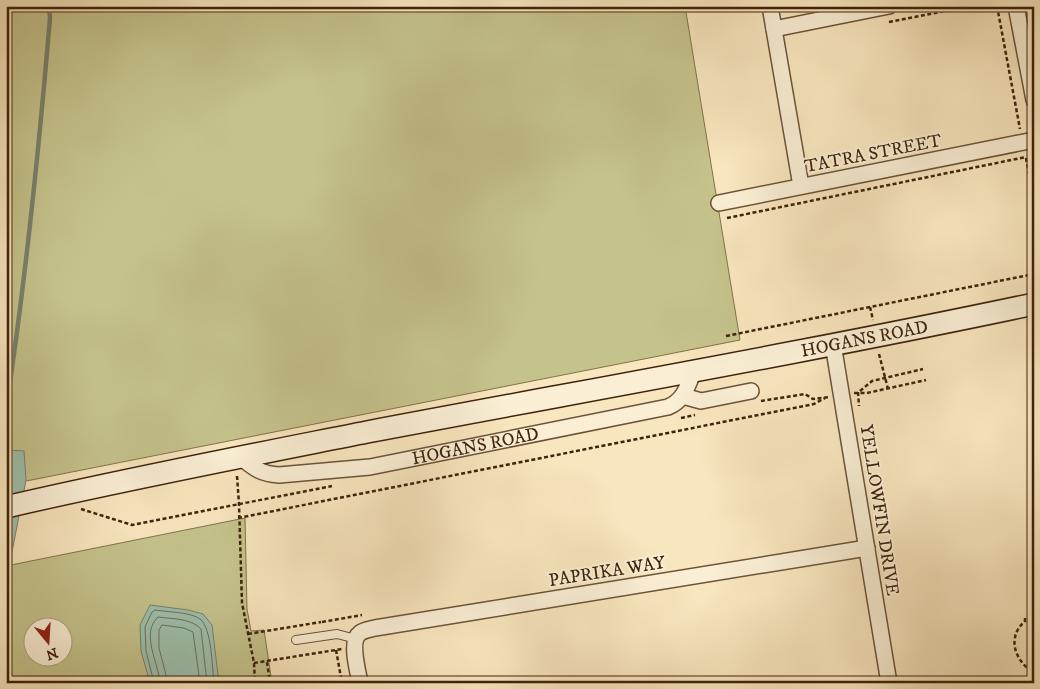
<svg xmlns="http://www.w3.org/2000/svg" width="1040" height="689" viewBox="0 0 1040 689" font-family="'IM FELL DW Pica',serif">
<style>
.green{fill:#c5c38c;stroke:#82724c;fill-rule:evenodd}
.water{fill:#9ec0ae;stroke:#78816d}
.lines{fill:none;stroke-linecap:round;stroke-linejoin:round}
.shore{stroke:#6e715c;stroke-width:1}
.stream{stroke:#78816d;stroke-width:4.5}
.lane-casing{stroke:#6c5338;stroke-width:10}
.street-casing{stroke:#6c5338;stroke-width:18}
.secondary-casing{stroke:#3e220b;stroke-width:24}
.path{stroke:#3e220b;stroke-width:2.5;stroke-dasharray:4 2.5;stroke-linecap:butt}
.lane{stroke:#faefd5;stroke-width:8}
.street{stroke:#faefd5;stroke-width:15}
.secondary{stroke:#faefd5;stroke-width:21}
.labels{text-anchor:middle;stroke-width:4;stroke-linejoin:round;paint-order:stroke}
.street-label{font-size:18px;fill:#3e220b;stroke:#faefd5}
</style>
<rect width="100%" height="100%" fill="#f8e6be"/>
<filter id="stains"><feTurbulence type="fractalNoise" baseFrequency=".004" numOctaves="4"/><feColorMatrix values="0 0 0 0 .2 0 0 0 0 .09 0 0 0 0 .02 0 0 0 .5 -.17"/></filter>
<radialGradient id="worn" r=".72"><stop offset=".6" stop-color="#630" stop-opacity="0"/><stop offset="1" stop-color="#630" stop-opacity=".3"/></radialGradient>
<path class="green" d="M6,6H685L740,340L6,485Z
M245,518L247,609L251,631L264,630L272,683H6V566ZM32,626H62V656H32Z"/>
<path class="water" d="M6,450L24,451L26,480L12,552L6,553Z
M150,605L188,610L203,614L212,625L219,683H150L141,651L140,625Z"/>
<g class="lines">
<path class="shore" d="M154,683L146,651L145,627L152,612L155,610C167,612 191,612 200,619C212,628 212,668 214,683
M160,683C159,663 140,634 158,617C172,619 191,618 201,629L207,683
M168,683L159,648V630L162,625L184,628L193,632L200,683"/>
<path class="stream" d="M6,409C26,279 39,148 50,18L49,6"/>
<defs>
<path id="lane" d="M296,640L337,634L356,639"/>
<g id="street">
<path d="M770,6L801,186"/>
<path d="M1016,6L1034,100"/>
<path d="M774,29L889,6"/>
<path d="M719,203L1034,140"/>
<path d="M833,344L889,683"/>
<path d="M683,396L701,401L751,391"/>
<path id="s1" d="M239,456C254,468 260,474 279,475L370,467L668,407C684,401 688,385 694,370"/>
<path d="M360,683C358,671 349,641 360,633C364,630 371,629 375,628L867,548"/>
</g>
<g id="secondary">
<path id="s2" d="M6,507C126,479 246,456 367,432C589,390 812,351 1034,304"/>
</g>
</defs>
<use href="#lane" class="lane-casing"/>
<use href="#street" class="street-casing"/>
<use href="#secondary" class="secondary-casing"/>
<path class="path" d="M997,6L1020,129
M889,22L971,6
M1026,158L1034,202
M727,218L1026,157
M870,307L873,320
M726,336L1034,274
M879,354L888,389
M860,391L872,381L923,369
M858,392L859,406
M854,393H867L926,380
M761,401L805,394L813,399L829,397
M681,418L695,415
M237,476L239,504L242,603L254,663L255,683
M81,509L132,525L332,486
M238,518L814,404L825,398
M1025,618V621C1006,638 1015,661 1034,673
M322,622L362,615
M248,634L321,622
M336,650L342,683
M267,662L270,683
M254,663L342,649"/>
<use href="#lane" class="lane"/>
<use href="#street" class="street"/>
<use href="#secondary" class="secondary"/>
</g>
<g class="labels">
<g class="street-label">
<text transform="translate(873 153) rotate(-11)" y="6">TATRA STREET</text>
<text dy="6" stroke="none"><textPath href="#s2" startOffset="875">HOGANS ROAD</textPath></text>
<text dy="6" stroke="none"><textPath href="#s1" startOffset="244">HOGANS ROAD</textPath></text>
<text transform="translate(880 510) rotate(81)" y="6">YELLOWFIN DRIVE</text>
<text transform="translate(607 571) rotate(-9)" y="6">PAPRIKA WAY</text>
</g>
</g>
<rect width="1040" height="689" fill="none" stroke="#f8e6be" stroke-width="25"/>
<rect x="8" y="8" width="1025" height="674" fill="none" stroke="#3e220b" stroke-width="2.5"/>
<rect x="12" y="12" width="1015" height="664" fill="none" stroke="#3e220b"/>
<g transform="translate(48 642) rotate(162)"><circle r="24" fill="#faefd5" stroke="#af9d84"/>
<path d="M0-4L9 19L0 12L-9 19Z" fill="#8f2418"/>
<text y="-8" font-size="14" font-weight="bold" text-anchor="middle" fill="#3e220b">N</text>
</g>
<rect width="100%" height="100%" filter="url(#stains)"/>
<rect width="100%" height="100%" fill="url(#worn)"/>
</svg>
